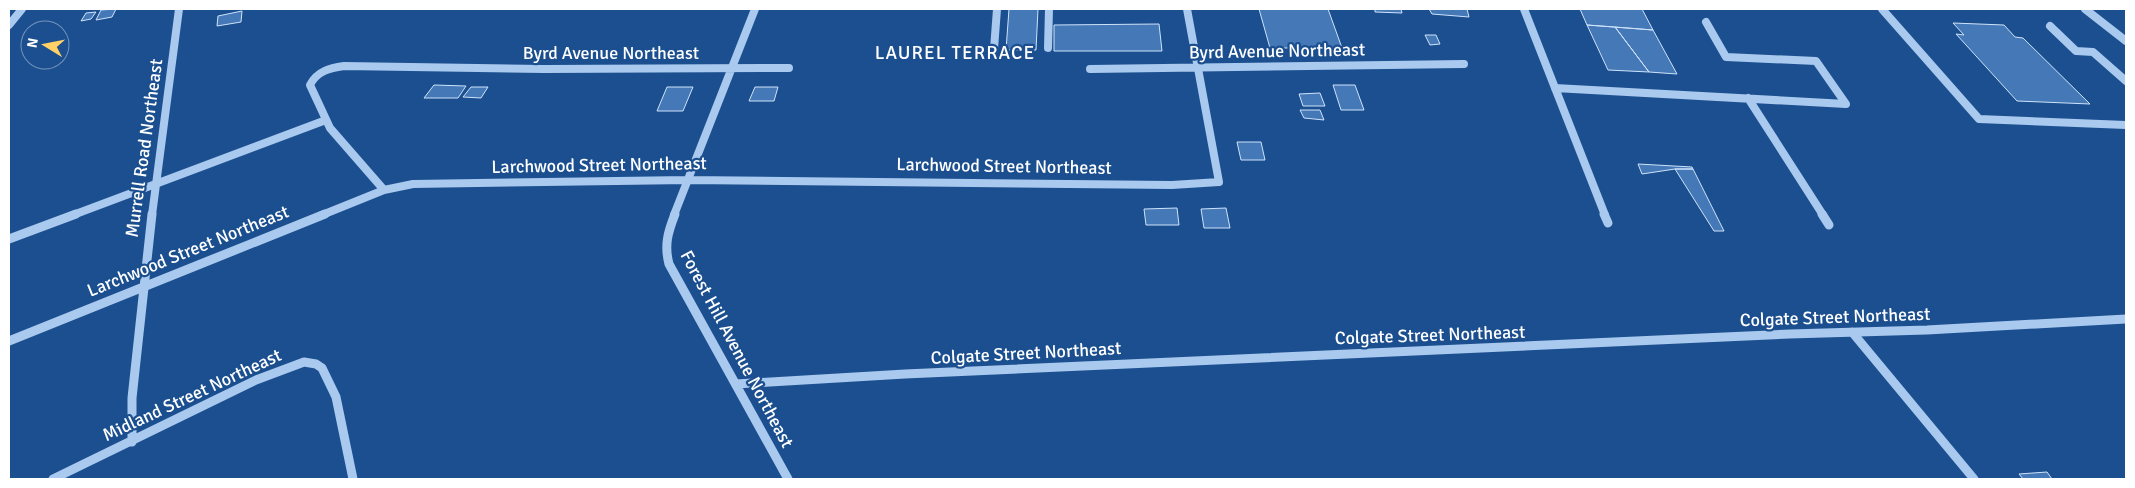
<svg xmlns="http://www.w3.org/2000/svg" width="2135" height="488" viewBox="0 0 2135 488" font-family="Signika,sans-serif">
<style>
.building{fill:#4478b7;stroke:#cfe3fa}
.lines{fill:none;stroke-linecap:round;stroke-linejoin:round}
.minor-far1{stroke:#a9c9ee;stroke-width:8}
.minor{stroke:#a9c9ee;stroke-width:9}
.labels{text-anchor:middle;stroke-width:4.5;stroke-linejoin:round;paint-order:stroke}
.street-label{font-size:18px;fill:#fff;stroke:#1b4f8f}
.neighbourhood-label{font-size:19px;letter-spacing:1px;fill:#fff;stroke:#1b4f8f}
</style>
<rect width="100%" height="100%" fill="#1b4f8f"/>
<path class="building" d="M116,9L112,17L96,20L101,10Z
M1009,9H1038L1036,50H1006Z
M1259,9H1328L1342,48H1270Z
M1375,9H1401L1402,13L1375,12Z
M1429,9H1467L1469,17L1432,14Z
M1580,9H1642L1653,30L1587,25Z
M242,11L241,22L217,26L218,16Z
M96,12L91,19L81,21L86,13Z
M1953,23L2004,25L2015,37L2023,38L2090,104L2017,101L1956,34L1964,35Z
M1159,24L1162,51H1054V25Z
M1587,25L1615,27L1649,72L1608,70Z
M1615,27L1653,30L1677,74L1649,72Z
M1425,35H1436L1440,44L1430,45Z
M434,85L466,86L458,98H424Z
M1333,85H1355L1364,110H1341Z
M471,87H488L481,98L463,97Z
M667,87H693L683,111H657Z
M755,87H778L774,101H749Z
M1320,93L1325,106H1303L1299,94Z
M1300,110H1320L1324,120L1304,118Z
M1237,142H1261L1265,160H1241Z
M1638,164L1692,167L1693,169H1675L1642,174Z
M1675,169H1693L1724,231H1714Z
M1177,208L1179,225H1146L1144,209Z
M1226,208L1230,228H1204L1201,209Z
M2047,472L2052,479H2023L2019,474Z"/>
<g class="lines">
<path class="minor-far1" d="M1524,9L1605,215
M1882,9L1979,119L2126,125
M2085,9L2126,41
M9,25L22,9
M2050,26L2076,51L2093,52L2126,81
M1048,48L1049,9
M994,49L997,9
M1090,69L1464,64
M1555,88L1846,104L1816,61L1726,57L1706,22
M1748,98L1823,215
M384,190L330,128L310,85C317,71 330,68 344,66L544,69L789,68
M73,215L326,120
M152,215L179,9
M322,215L384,190L413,184L688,180L1172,185L1219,182L1187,9
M674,215L755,9"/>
<path class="minor" d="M675,214C668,232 664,245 669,264L788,479
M1604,214L1608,223
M1822,214L1829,225
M9,239L76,214
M1852,332L1974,479
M9,341L325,214
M736,384L905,374L1790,334L1927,330L2126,319
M132,442V398L152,214
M53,479L256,380L304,362L316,364L322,368L336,397L353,479"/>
</g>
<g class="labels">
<g class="street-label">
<text transform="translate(1277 51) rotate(-1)" y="6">Byrd Avenue Northeast</text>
<text x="611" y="59">Byrd Avenue Northeast</text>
<text transform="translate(144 148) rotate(-82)" y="6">Murrell Road Northeast</text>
<text transform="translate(599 165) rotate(-1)" y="6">Larchwood Street Northeast</text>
<text transform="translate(1004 166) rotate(1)" y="6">Larchwood Street Northeast</text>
<text transform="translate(188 251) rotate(-22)" y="6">Larchwood Street Northeast</text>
<text transform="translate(1835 317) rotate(-2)" y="6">Colgate Street Northeast</text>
<text transform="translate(1430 335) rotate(-2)" y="6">Colgate Street Northeast</text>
<text transform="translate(737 349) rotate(62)" y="6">Forest Hill Avenue Northeast</text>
<text transform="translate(1026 353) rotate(-3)" y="6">Colgate Street Northeast</text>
<text transform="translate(192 395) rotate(-25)" y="6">Midland Street Northeast</text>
</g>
<g class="neighbourhood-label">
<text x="955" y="59">LAUREL TERRACE</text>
</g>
</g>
<rect width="2135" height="488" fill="none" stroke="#ffffff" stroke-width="20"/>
<g transform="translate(45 45) rotate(280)"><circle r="24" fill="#1b4f8f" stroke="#7695bc"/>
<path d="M0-4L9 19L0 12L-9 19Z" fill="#ffd166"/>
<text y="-8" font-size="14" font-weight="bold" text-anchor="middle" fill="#ffffff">N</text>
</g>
</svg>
